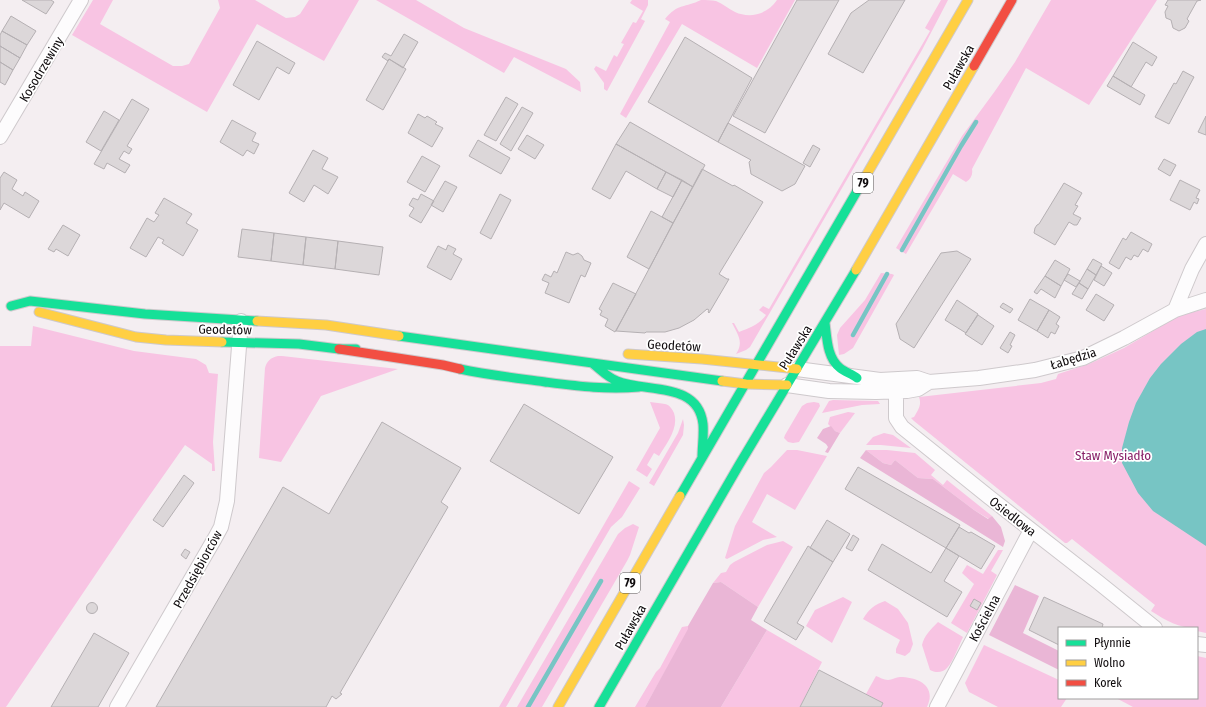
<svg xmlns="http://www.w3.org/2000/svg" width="1206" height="707" viewBox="0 0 1206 707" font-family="'Fira Sans Condensed',sans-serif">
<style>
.green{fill:#f8c4e3}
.forest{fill:#eab6d6}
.water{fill:#77c5c4}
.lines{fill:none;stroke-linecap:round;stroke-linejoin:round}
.stream{stroke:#77c5c4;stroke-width:4.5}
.building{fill:#dcd7d9;stroke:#b5b0b3}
.street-casing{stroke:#cec9cc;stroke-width:16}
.fast-casing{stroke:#cec9cc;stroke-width:11}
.slow-casing{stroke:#cec9cc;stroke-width:11}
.jam-casing{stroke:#cec9cc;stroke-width:11}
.street{stroke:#fdfcfd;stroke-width:14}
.fast{stroke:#16e098;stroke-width:9}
.slow{stroke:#ffcf43;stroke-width:9}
.jam{stroke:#f24e42;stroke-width:9}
.labels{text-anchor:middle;stroke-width:3.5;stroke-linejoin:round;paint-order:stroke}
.shield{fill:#fff;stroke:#565455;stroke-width:1}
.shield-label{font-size:12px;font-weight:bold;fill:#0e0a0c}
.street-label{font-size:13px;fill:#0e0a0c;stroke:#fff}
.park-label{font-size:13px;fill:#882068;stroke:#fff}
</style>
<rect width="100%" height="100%" fill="#f4eef1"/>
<path class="green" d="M93,0H113L100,24L173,66H182L189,64L220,8L218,0H255L286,18L295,17L300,14L309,0H359L324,61L257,24L207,112L72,35Z
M376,0H416L464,28L566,69L580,82L581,92L514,57L504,73Z
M632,0H648V5L641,19L645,21L607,91L604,89V83L594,69L596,66L606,71L614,55L617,57L624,44L621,43L633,22L636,23L643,11L630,3Z
M701,0C706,0 712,0 716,1C723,4 729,9 735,12C750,19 768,14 777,0H795L757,68L682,24L626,118L620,114L670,22L665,19C678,3 685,8 701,0Z
M941,0H948L922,50L750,347L746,350L736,354C744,342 738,335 732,323H734L739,332C750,328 759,325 766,315L759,310L763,306L769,309L930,31L925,28Z
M1051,0H1157L1089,105L1026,68L972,169C973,175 971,179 966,182L953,174L906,254L896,248L962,136L995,91L1015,62Z
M881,273L892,274L894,275L853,348L844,354L839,355L837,335L840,328L865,300Z
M1206,309V633L1197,631V628C1178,628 1167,621 1151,611L1155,605L1072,539L1067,543H1065L914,421L911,418L914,417C918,410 922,405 919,397L1041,383L1056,379L1058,374L1089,364L1124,348L1175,318L1185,314Z
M33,326L134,351L196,359L206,365L209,373L218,374L213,442L215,471H212V464L185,445L133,519L6,707H0V346H31Z
M278,356H282L398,369L321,396L281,462L259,458L265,368C267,361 270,358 278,356Z
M833,400L878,401L880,404L862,405L822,413L829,401Z
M650,402C655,403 661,403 665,404C670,405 672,409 674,413C679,428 667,443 659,456L654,453L647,465L652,469L647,477L636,470L660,428Z
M814,402L819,403L820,406L799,442L793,443L788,442L784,438L785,435L802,406L807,403Z
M848,412L855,413L840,433L835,431L828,424L830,417Z
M683,419L684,425L683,435L654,486L649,483L678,433Z
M884,433L893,435L911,448L881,445H866L873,437Z
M787,450H797L827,456L795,510L767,494L752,522L777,537L763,540L727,559L725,558L735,526L764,473L771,467Z
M866,450H887L915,453L935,470L931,475L943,485L947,480L992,516L989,519L974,510L933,479L918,478L895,460L891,465L883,463Z
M629,481L640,488L622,517L611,527L506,707H499Z
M633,524L639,527L630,555L627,561L542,707H517L618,534L625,528Z
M783,541L793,547L758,607L721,582L713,583L721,573L726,572L730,565L734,562L767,545Z
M998,550H1003L991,571L997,575L967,633L951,623L974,584L962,573L967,565L983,574Z
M843,597L852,602L832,643L806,626L815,610Z
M885,601L898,609L908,623L913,644L910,652L905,656L896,653V649L900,640L863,619C869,609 874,605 885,601Z
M938,622L963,637C959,645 953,662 947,668C943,673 935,673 930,670L922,645C924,636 931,629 938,622Z
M688,626L689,629L645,707H635L656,672L660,668L682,627Z
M767,630L822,662L800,707H721Z
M984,645L1059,680V698H1067L1061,707H998L969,692L965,683Z
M1197,656L1206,658V707H1133L1116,698H1197Z
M876,676C879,677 884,680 888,680C892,680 896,677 900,677C918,677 937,686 927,707H881L883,703L866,694Z"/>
<path class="forest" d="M831,426L835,431L840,433L828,453L825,452L828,447L826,444L817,438L823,429Z
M866,450L883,463L891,465L895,460L918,478L933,479L974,510L988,519L992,516L1001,527L1005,541L1003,547L860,458Z
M721,582L758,607L751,620L767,630L721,707H645L688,629V626L713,583Z
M1015,585L1039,596L1023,633L1059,651V670L989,635Z"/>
<path class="water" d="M1206,329V546L1153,511L1138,493L1122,463V448L1129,422L1136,403L1150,378L1161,364L1181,344L1197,332Z"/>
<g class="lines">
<path class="stream" d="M902,250L961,146L976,122
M853,335L887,274
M528,707L601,581"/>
</g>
<path class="building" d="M22,0H51L54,2L46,14Z
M797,0H839L765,133L733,116Z
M869,0H905L863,73L828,54L851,13Z
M1168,0H1201L1197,1L1187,19L1189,21L1185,28L1179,31L1173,28L1171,20L1166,18L1165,12L1168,6L1165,5Z
M11,16L36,31L27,45L2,31Z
M2,31L27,45L20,58L0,46V35Z
M404,34L418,42L403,68L389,59L388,61L382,57L385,53L391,56Z
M685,37L752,78L718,142L648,102Z
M257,41L295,63L289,74L277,67L259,100L233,85Z
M1133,42L1157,57L1152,66L1146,62L1131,87L1113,76Z
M0,46L20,58L13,70L0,62Z
M389,59L406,69L383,110L366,100Z
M0,62L13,70L5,85L0,82Z
M1183,71L1194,77L1169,124L1155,117L1174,83L1176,84Z
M1113,76L1145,95L1140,105L1107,86Z
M506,97L518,104L496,141L484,135Z
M132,99L149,109L127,146L132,149L129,154L124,151L119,159L130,165L125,173L107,163L104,169L94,164Z
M522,107L533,113L511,151L500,144Z
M104,111L119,120L101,151L86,142Z
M418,114L425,118L427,116L437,122L435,124L443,128L432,147L408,133Z
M1206,116V135L1198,132Z
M232,120L256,133L252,141L259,144L254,154L247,150L243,156L220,142Z
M630,122L705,165L693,187L616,144Z
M728,123L805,166L795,184L782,191L751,174L749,162L751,160L718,142Z
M527,135L544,145L535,159L518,149Z
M478,140L510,158L501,174L469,156Z
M616,144L666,172L657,189L626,171L610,199L592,189Z
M813,145L820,149L810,167L803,163Z
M313,150L328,158L322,169L338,177L328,194L314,185L304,202L289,193Z
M422,156L440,166L425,192L407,182Z
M1164,159L1176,165L1170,176L1158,169Z
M702,169L733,186L734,185L763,202L719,274L727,279H729L709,313L708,312L709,310L707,309L694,320L679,328L665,332H646L645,333L616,331Z
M4,172L17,180L12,189L23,196L25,192L39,201L29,218L4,203L0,210V178Z
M666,172L682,180L673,197L657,189Z
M682,180L693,187L673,223L662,217Z
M1180,180L1200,190L1196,198L1199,199L1197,204L1194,202L1190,210L1170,200Z
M445,181L457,187L443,212L431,205Z
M1064,183L1082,193L1075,205L1078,206L1073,214L1081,218L1077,225H1074L1069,222L1055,245L1034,233L1035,228L1037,225L1039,224Z
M421,194L434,201L421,223L409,216L414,208L409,205L413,198L418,200Z
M500,194L511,200L491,239L480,233Z
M164,198L192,214L186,223L198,230L183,256L162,243L164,240L158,237L146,257L130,248L147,218L154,222L159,215L155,213Z
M651,211L673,223L649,269L627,257Z
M63,225L80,235L68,256L56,249L54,252L48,249Z
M242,229L274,233L271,261L238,257Z
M1131,232L1152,244L1148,252L1143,249L1138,257L1134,255L1131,260L1126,257L1119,269L1109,263L1123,238L1126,240Z
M274,233L306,237L303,265L271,261Z
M306,237L338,241L335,269L303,265Z
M338,241L383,247L379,275L335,269Z
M448,245L456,249L453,254L462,259L451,280L427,267L438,246L446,250Z
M957,251L971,259L914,348L900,339L896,324L941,253Z
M566,252L573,255L578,253L582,256L584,260L591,263L585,277L581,275L569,303L545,293L549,283L542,280L545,274L551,277L554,271L557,273Z
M1093,259L1102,264L1096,275L1087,269Z
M1055,260L1070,269L1061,286L1045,276Z
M1101,266L1112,273L1104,286L1094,280Z
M1087,269L1096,275L1088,289L1079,283Z
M1068,274L1080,281L1076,287L1064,280Z
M1045,276L1061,286L1055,298L1041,289L1037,294L1034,292Z
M613,283L636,294L615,332L605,326L608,319L600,315L602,311L599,309Z
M1079,283L1088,289L1082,299L1072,294Z
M1096,294L1114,305L1104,321L1086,310Z
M1030,299L1049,310L1037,331L1018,320Z
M957,300L978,314L966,333L945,320Z
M1003,303L1013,309L1010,313L1000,307Z
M1049,310L1060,317L1056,324L1059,326L1055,334L1051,332L1048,338L1037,331Z
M978,315L994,326L982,345L965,334Z
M1010,332L1015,335L1010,345L1012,346L1008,353L1000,348Z
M524,404L613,457L579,514L490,461Z
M382,422L461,468L441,502L448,507L340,693L342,694L336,699L332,696L326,707H156L283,487L329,514Z
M858,467L960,525L946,548L845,489Z
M184,475L194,483L163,527L153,520Z
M827,520L850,534L833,562L810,548Z
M959,527L969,533L971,532L995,546L981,569L946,548Z
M853,535L859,539L852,551L846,548Z
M882,544L931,573L946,548L959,556L944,581L962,592L947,617L868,570Z
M808,546L833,562L797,623L804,627L796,640L764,621Z
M185,549L190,552L186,559L181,555Z
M1044,597L1103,624L1102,628H1059V645L1029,630Z
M974,599L981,603L977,610L970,606Z
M86.5 608a5.5 5.5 0 1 1 11 0a5.5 5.5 0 1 1-11 0Z
M94,633L129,653L98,707H51Z
M819,670L883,703L881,707H800Z"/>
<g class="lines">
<defs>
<path id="street" d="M0,137L81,0
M1175,310L1192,269L1206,244
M797,369L880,380L917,378L929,382L979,378L1035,370L1083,358L1124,338L1175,310L1206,300
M787,385L829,391L876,392L907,391L918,389L929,382
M896,391V418L902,427L989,497L1098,582L1155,628
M1197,644L1206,645
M117,707L215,538L221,527L227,501L241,321
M937,707L1031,530"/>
<path id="fast" d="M11,306L30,301L145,314L257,321
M825,323C827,338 827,358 840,368C845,372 852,374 857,378
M399,336L722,381
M222,342L299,344L339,349H356
M592,363C600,369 607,377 617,381C646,393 698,381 703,424C704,435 702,447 702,458
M460,369C488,375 516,378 545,382C577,386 607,390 639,387
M680,496L864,179
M599,707L739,465L856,270"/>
<path id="slow" d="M864,179L968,0
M856,270L974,66
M39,312L136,337L166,340L222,342
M257,321L326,325L399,336
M628,354L702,359L797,369
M722,381L746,384L787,385
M558,707L680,496"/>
<path id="jam" d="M974,66L1012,0
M339,349L443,365L460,369"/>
</defs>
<use href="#street" class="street-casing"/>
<use href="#fast" class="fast-casing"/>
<use href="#slow" class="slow-casing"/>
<use href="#jam" class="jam-casing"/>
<use href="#street" class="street"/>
<use href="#fast" class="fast"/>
<use href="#slow" class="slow"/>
<use href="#jam" class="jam"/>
</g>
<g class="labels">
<g class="shield">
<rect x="853" y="173" width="20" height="20" rx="3"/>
<rect x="620" y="573" width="20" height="20" rx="3"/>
</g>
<g class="shield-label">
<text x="863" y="187">79</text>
<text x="630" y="587">79</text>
</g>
<g class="street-label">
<text transform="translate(958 67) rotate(-60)" y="5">Puławska</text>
<text transform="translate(41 69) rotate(-59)" y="5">Kosodrzewiny</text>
<text transform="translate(225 329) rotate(1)" y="5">Geodetów</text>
<text transform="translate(674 345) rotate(3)" y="5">Geodetów</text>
<text transform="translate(795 347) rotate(-58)" y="5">Puławska</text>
<text transform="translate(1073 358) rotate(-17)" y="5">Łabędzia</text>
<text transform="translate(1013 516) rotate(38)" y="5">Osiedlowa</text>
<text transform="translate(197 569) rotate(-61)" y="5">Przedsiębiorców</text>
<text transform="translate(984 618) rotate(-62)" y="5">Kościelna</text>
<text transform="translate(630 627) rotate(-60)" y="5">Puławska</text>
</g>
<g class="park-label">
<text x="1113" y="460">Staw Mysiadło</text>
</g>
</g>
<rect x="1058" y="627" width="140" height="72" fill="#ffffff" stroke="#9f9d9e"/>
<rect x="1066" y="640" width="20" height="6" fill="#16e098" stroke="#9f9d9e"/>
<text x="1094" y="647" font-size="12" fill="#0e0a0c">Płynnie</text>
<rect x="1066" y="660" width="20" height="6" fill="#ffcf43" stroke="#9f9d9e"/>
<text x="1094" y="667" font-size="12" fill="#0e0a0c">Wolno</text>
<rect x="1066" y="680" width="20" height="6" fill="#f24e42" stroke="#9f9d9e"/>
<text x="1094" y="687" font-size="12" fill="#0e0a0c">Korek</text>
</svg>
